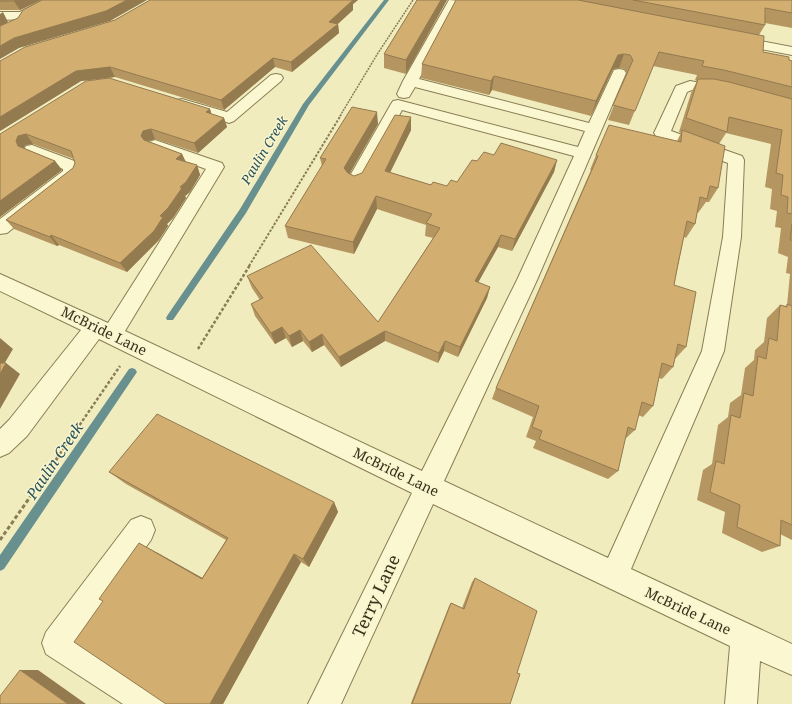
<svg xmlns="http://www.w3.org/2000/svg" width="792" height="704" viewBox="0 0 792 704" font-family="'Noto Serif',serif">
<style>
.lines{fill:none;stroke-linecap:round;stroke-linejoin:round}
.stream{fill:#68908f;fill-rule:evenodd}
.minor-casing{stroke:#8a7d55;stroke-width:2}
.path-far3{stroke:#8a7d55;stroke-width:1.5;stroke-dasharray:2 1;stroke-linecap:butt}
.path-far2{stroke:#8a7d55;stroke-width:2;stroke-dasharray:2.5 1.5;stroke-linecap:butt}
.path-far1{stroke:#8a7d55;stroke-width:2.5;stroke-dasharray:3 2;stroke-linecap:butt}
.path{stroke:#8a7d55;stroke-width:3;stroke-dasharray:4 2.5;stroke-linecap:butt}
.minor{fill:#fbf8d1;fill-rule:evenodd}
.wall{fill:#b59661}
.shaded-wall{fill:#937a4f}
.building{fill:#d2ae71;stroke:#937a4f}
.labels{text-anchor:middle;stroke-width:3;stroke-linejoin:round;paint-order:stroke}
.far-water-label{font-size:13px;font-style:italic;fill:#295259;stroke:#f8f5ce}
.street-label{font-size:14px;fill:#38301b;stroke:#f8f5ce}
.water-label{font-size:15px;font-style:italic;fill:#295259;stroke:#f8f5ce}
.near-street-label{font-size:17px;fill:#38301b;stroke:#f8f5ce}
</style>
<rect width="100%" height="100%" fill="#f1ecbe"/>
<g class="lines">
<path class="stream" d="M384,0H389L309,105L246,213L173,320H167L166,318L167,316L240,209L303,104Z
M132,368L135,369L137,372L135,375L4,569L0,571V555L129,369Z"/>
<defs>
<path id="minor" d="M44,0H59L57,2L26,19L0,20V12H20Z
M449,0L460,1L419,79L589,123L614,70L619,69L624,70L626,73L537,280L444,481L608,558L702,351L723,237L728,163L656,136L654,133L676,86L690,81L728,88L730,91L728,94L723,95L692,90L687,92L671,131L742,156L744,160L741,237L724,351L631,569L792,644V675L760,661L757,704H725L730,646L433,504L341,704H308L412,493L99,339L27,436L9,453L0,457V429L9,420L81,330L0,291V274L108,323L206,169L149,148L147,145L149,142L155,140L222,163L224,167L125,331L422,471L517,280L574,156L402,110L362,185L356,187L350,185L347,181L391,104L393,101L398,100L578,147L585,131L415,87L409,97L404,98L399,97L397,94L403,81Z
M734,36L792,47V55L729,43L728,40L729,37Z
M276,74L281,75L283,78L281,81L234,121L229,123L224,121L177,106L175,103L177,100L182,99L227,112L271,75Z
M32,145L77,162L80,173L78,177L7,233L0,234V219L63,171V169L26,154L24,150L26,146Z
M141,516L151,520L155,530L151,540L78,639L163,693L168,704H123L46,654L42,643L46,632L131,520Z"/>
</defs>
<use href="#minor" class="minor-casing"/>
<path class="path-far3" d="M340,116L378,53L413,0"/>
<path class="path-far2" d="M249,266L341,115"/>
<path class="path-far1" d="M198,349L250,265
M57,458L120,366"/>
<path class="path" d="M0,540L58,457"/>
<use href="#minor" class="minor"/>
</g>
<path class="wall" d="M0,0H41L20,10H0Z
M150,0H358L353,4V10L338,24L339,33L292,72L275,67L224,110L115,77L81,81L0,131V61L115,20Z
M417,0H447L406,74L384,68V54Z
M456,0H792V28L765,23V25L759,35L763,52L792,61V540L780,534V546L762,552L722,533L725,512L697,500L703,470L712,464L718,425L728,417L730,403L741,395L745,368L754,360L755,350L764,342L767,318L780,305L785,306L787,305L790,274L786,273L788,257L778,253L781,228L775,227L777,211L770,209L772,189L765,187L771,144L726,133L719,144L718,188L709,202H706L698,213H697L695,224L686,238L684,237L674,285L686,347L675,359L673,367L662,379L659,378L653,406L643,417L638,415L635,430L625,439L618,471L608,479L533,448L536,441L526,437L533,417L492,399L496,388L591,170H590L596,155L677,141L681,133L679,132L691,93L697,81L695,80L697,75L653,66L629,125L608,120L627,73L624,69L619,68L613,69L591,116L492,90L489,95L421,78L422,64Z
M210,109L211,114L224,118L227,127L198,153L155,139L148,141L182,154L186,162L197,165L200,175L190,192L185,196L186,198L173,218L167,224L168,226L159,240L127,272L59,245L57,246L14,229L6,220L73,168L75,163L74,159L33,144L25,145L24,148L55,161L62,170L0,217V134Z
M411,117V130L390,172L431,185L447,186L457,182L477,161L494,155L557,160L554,172L512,251L498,247L478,283L490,287L487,298L458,357L444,351L438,363L385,341L341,367L324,345L312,352L303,341L292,347L286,338L275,344L255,316L251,304L260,300L252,288L247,276L378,322L433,238L425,236L426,225L377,209L354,254L288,238L285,226L322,166L320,158L378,124L349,174L354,176L362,173Z
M109,472L334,502L338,512L309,567L301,562L223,704H166L156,552L202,578L226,540L126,484Z
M475,578L517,673L510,704H411V703L449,606L451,603L462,608L472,582Z"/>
<path class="shaded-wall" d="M17,0H41L20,10L14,1Z
M127,0H147L110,21L19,48L0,59V46L14,38Z
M348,0H358L353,4V10L333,28L338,24L339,33L292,72L291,62L329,22Z
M441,0H447L406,74V60Z
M3,12L8,22L0,27V14Z
M624,54L619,68L613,69L591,116L596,101L618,55Z
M273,58L275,67L224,110L221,100Z
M110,67L115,77L81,81L0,131V117L76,71Z
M494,76L492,90L489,95L491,81Z
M210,109L213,119L206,112Z
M377,112L378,124L346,180L344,168Z
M411,117V130L385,183V171Z
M224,118L227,127L198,153L194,143Z
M151,129L155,139L148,141L146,146L141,136L143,131Z
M26,134L33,144L25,145L23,151L18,146L16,141L18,136Z
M182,154L186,163L176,159Z
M557,160L554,172L512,251L515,239Z
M55,161L62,170L0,217V201Z
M197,165L200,175L190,192L185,196L186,198L173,218L167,224L168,226L159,240L127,272L120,263L160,216L180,187Z
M376,196L377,209L354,254L353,242Z
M51,235L59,245L57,246L50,237Z
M501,235L498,247L472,293L475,281Z
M490,287L487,298L458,357L460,347Z
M282,327L286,338L275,344L271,333Z
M300,330L303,341L292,347L289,336Z
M385,331V341L341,367L339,357Z
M322,334L324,345L312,352L309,342Z
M0,338L13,349L0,371Z
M445,341L444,351L438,363L439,353Z
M6,363L20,374L0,409V374Z
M334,502L338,512L309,567L303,559Z
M139,543L156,552L215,585L202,579Z
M294,554L301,562L223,704H210Z
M20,670H38L86,704H68Z"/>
<path class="building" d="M0,0H17L14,1H0Z
M42,0H127L106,11L14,38L0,46V26L18,18L23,10Z
M150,0H353L329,22L338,24L291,62L273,58L221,100L110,67L76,71L0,117V61L25,47L115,20Z
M417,0H441L406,60L384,54Z
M456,0H578L764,36L763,52L789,57V60L792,61V87L724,70L702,66L704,61L659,52L635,111L613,105L633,60L630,55L624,54L618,55L596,101L494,76L491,81L422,64Z
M633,0H792V13L765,8V25Z
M109,78L210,109L206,112L224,118L194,143L151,129L143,131L141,136L144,140L182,154L176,159L197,165L186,182L180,187L182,188L168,208L160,216L163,217L154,231L120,263L51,235L50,237L6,220L73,168L75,163L71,151L26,134L18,136L16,141L18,146L55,161L0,201V134L86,81Z
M698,79H714L729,82L792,99V214L787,213L788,197L781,195L783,175L776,173L782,130L729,117L727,132L686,118Z
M352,107L377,112L344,168L348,173L354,176L362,173L395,115L411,117L385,171L431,185L433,182L447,186L451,180L457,182L472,160L477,161L484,152L494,155L501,143L557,160L515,239L501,235L475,281L490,287L460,347L445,341L439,353L385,331L339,357L322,334L309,342L300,330L289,336L282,327L271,333L251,304L263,298L247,276L311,245L378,322L440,228L426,223L432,214L376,196L353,242L285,226L326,159L320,158Z
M609,125L681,142L682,130L725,146L718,188L710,186L707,199L700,197L695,224L687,221L677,269L674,285L696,292L686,347L678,344L673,367L662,363L653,406L642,402L635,430L628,427L618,471L539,439L542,431L532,427L539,406L496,388L598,156L596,155Z
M792,224V240H790Z
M787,304L792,306V525L781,520L780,546L737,527L740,505L710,492L716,461L724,464L731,415L740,418L744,393L753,396L758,356L766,359L769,338L777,341L780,305L787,307Z
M0,363H6L0,374Z
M157,414L334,502L303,559L294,554L210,704H166L74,642L103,601L99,599L139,543L202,579L228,538L109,472Z
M475,578L537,611L517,673L520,674L510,704H412L451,603L464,609Z
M20,670L68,704H0V696Z"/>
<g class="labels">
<g class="far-water-label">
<text transform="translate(264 150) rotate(-59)" y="5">Paulin Creek</text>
</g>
<g class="street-label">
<text transform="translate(104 331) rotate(26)" y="5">McBride Lane</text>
<text transform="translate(396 472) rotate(26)" y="5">McBride Lane</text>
<text transform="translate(688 611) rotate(25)" y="5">McBride Lane</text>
</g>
<g class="water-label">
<text transform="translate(55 461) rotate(-56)" y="5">Paulin Creek</text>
</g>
<g class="near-street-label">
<text transform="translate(376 596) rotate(-65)" y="6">Terry Lane</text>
</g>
</g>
</svg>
